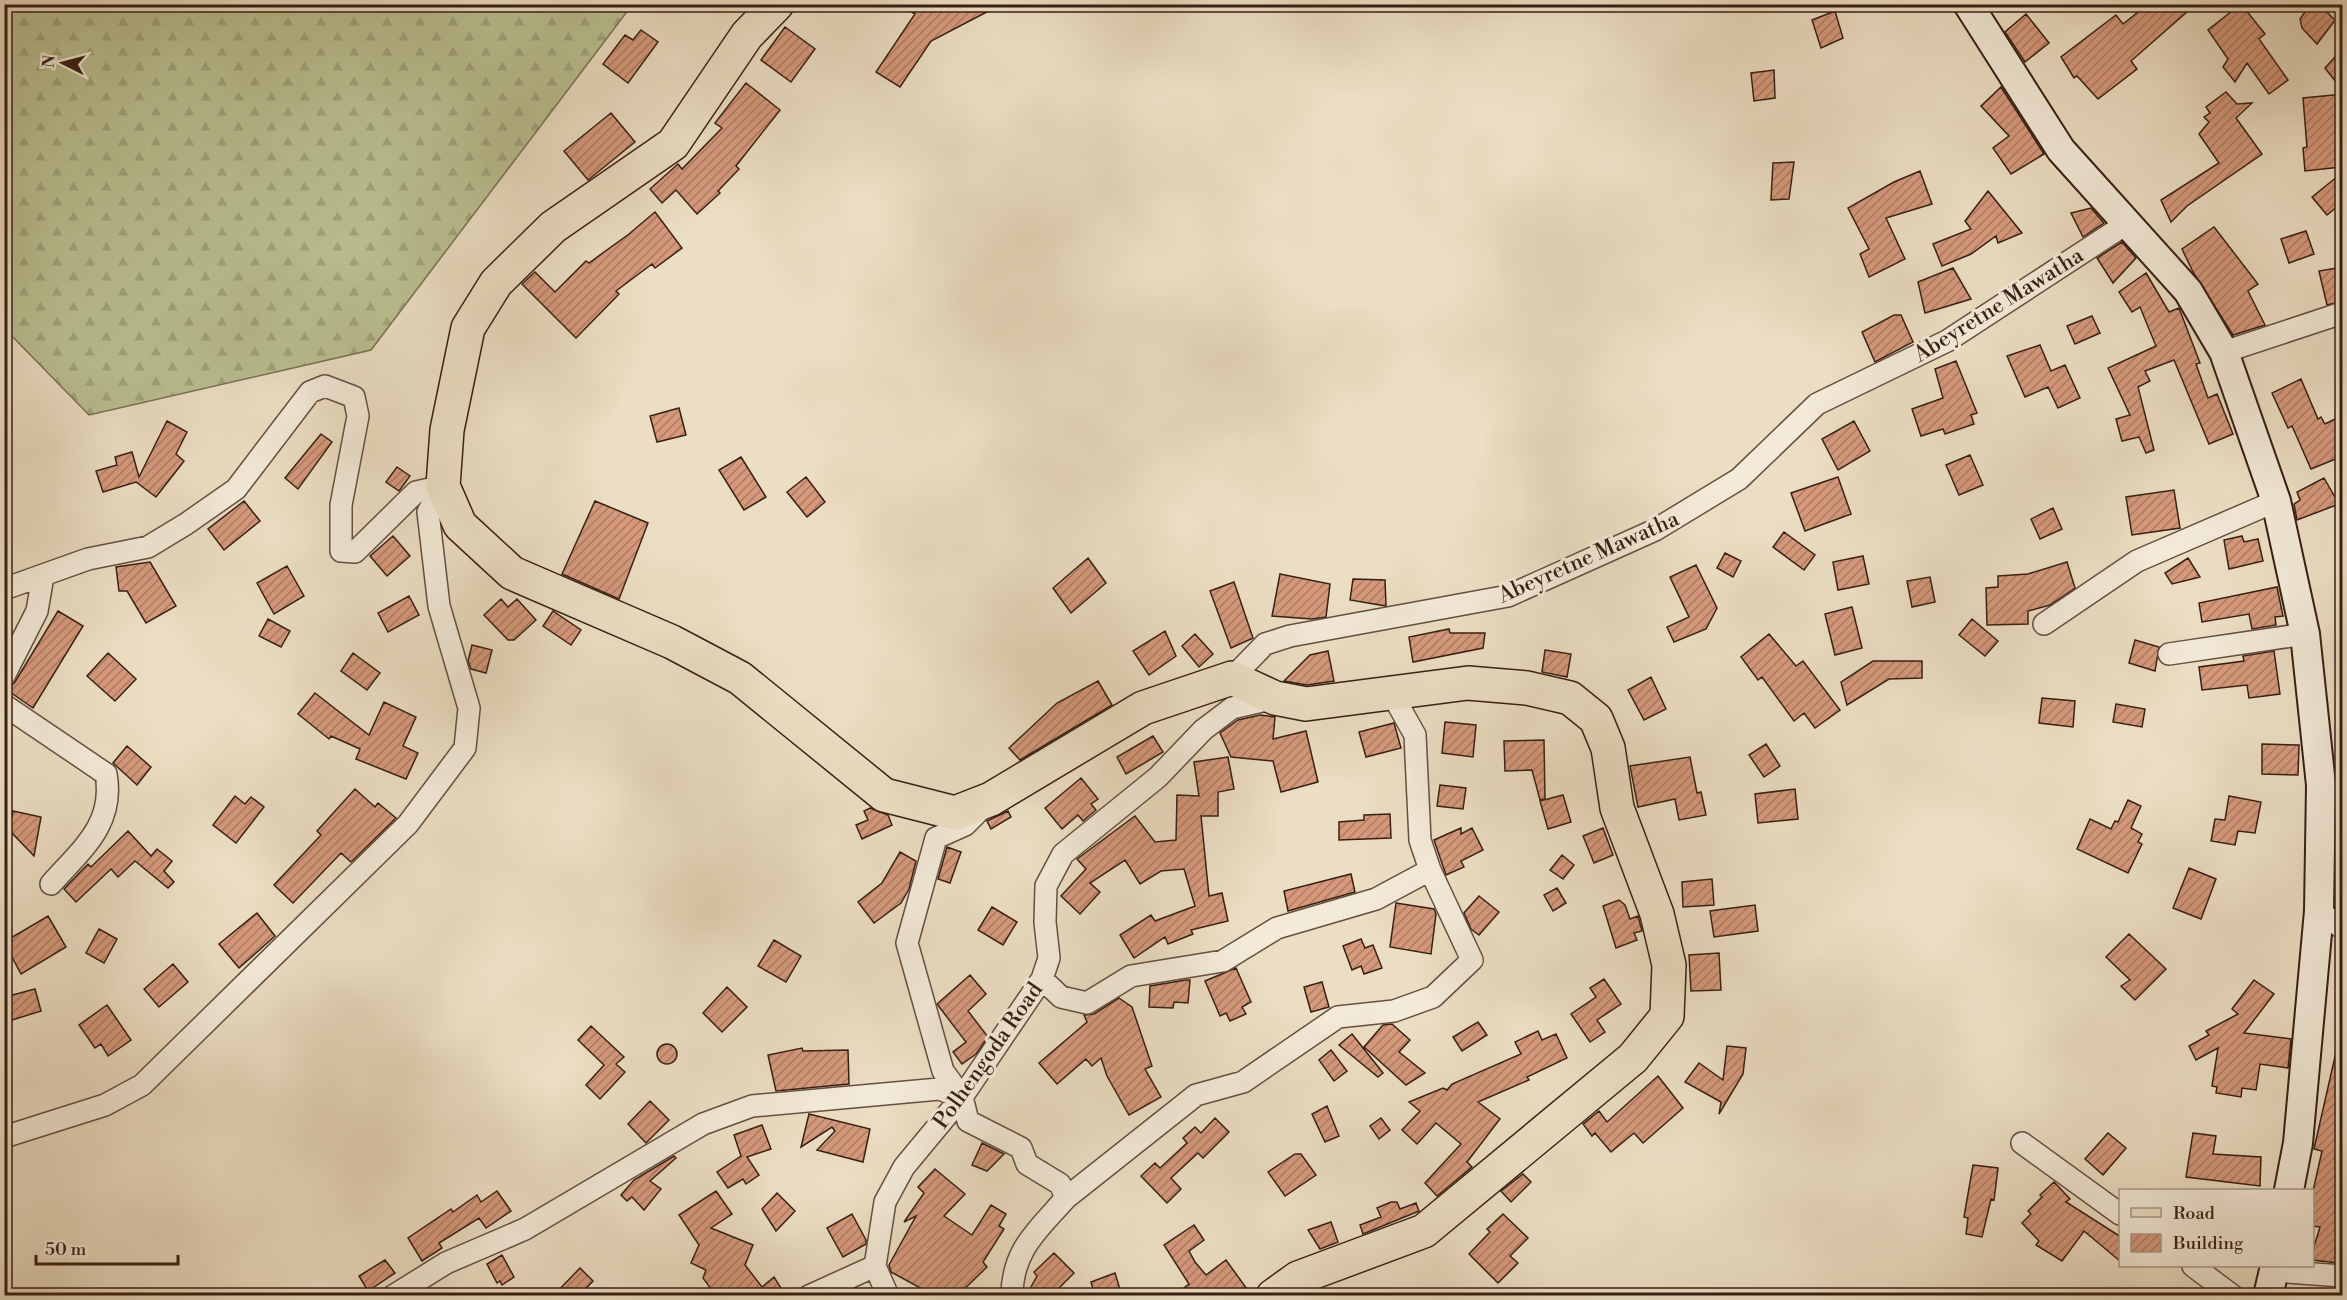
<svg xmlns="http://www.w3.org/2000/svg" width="2347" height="1300" viewBox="0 0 2347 1300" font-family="'Libre Bodoni',serif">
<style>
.forest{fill:url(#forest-firs);stroke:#787053;stroke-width:1.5}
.building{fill:url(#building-hatch);stroke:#371f14;stroke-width:1.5}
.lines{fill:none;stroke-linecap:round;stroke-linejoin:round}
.street-casing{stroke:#644f40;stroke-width:24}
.secondary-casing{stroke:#371f14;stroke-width:32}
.primary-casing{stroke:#371f14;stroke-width:36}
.street{stroke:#f3ead8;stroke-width:21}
.secondary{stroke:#f3ead8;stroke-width:28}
.primary{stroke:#ecdec3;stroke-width:33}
.labels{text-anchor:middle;stroke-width:6;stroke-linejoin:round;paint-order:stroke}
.street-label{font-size:22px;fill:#371f14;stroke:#f3ead8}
</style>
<defs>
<pattern id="forest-firs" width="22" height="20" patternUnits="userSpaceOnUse" patternTransform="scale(1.5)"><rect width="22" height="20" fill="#bac092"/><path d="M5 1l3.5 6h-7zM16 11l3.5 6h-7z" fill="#a0a57d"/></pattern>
<pattern id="building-hatch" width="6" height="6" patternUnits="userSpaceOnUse" patternTransform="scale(1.5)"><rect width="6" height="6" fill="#d6997c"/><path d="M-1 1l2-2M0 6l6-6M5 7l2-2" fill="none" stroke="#ae7c64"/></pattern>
</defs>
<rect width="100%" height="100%" fill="#ecdec3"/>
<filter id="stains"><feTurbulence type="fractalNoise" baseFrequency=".00333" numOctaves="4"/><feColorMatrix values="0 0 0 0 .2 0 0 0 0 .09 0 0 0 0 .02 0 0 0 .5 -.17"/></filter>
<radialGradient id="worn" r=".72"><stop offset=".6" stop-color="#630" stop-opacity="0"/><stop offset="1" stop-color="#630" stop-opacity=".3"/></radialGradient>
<path class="forest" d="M4,5L5,4L632,5L371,350L89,415L5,329Z"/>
<path class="building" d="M899,4H1002L931,41L900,87L876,72L915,14Z
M2148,4H2196L2131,61L2137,69L2098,99L2077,76L2074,78L2061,57L2116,15L2123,24Z
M2241,4L2265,34L2259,39L2288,80L2269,94L2247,63L2235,82L2223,67L2228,59L2208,30Z
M2311,4H2318L2335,20L2317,44L2302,28L2300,19Z
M1835,11L1843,38L1821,48L1812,20Z
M2026,14L2049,43L2025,62L2005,32Z
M785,27L815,49L791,82L761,60Z
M641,30L658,42L628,83L603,64L625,35L633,40Z
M2343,48V91L2325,68Z
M1774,70L1775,98L1754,101L1751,73Z
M746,83L780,110L736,166L739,169L718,191L720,193L697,214L676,190L662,203L650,189L678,164L682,169L722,128L715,123Z
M2001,87L2044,154L2011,174L1993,148L2009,136L1981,106Z
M2226,92L2237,104L2252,103L2236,118L2262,154L2187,206L2171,222L2161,200L2219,163L2199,134L2209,122L2204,117L2210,113L2206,107Z
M2343,94V123L2337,124L2341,167L2305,171L2303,148L2307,147L2303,98Z
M611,113L635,142L588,180L564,151Z
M1794,162L1789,199L1771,200L1773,163Z
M1920,171L1932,204L1886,218L1905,259L1869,277L1860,254L1869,249L1848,208L1894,182Z
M2343,172V202L2327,215L2312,197Z
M1988,191L2022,233L1998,243L1996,236L1971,254L1942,266L1933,244L1971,229L1965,221Z
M2091,208L2104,223L2083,237L2071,213Z
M655,212L682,248L655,268L652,264L616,291L619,294L576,338L522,284L535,272L555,292L586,261L589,263L629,234Z
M2214,227L2258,284L2248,291L2265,325L2233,335L2193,272L2182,249Z
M2306,231L2314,254L2289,263L2281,239Z
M2122,242L2136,258L2113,283L2097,258Z
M2343,267V301L2327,305L2319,271Z
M1953,268L1971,299L1925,313L1918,282Z
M2146,273L2169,312L2179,308L2200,363L2196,364L2208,398L2217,394L2233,434L2209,444L2174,360L2145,371L2150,381L2138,387L2154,450L2146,453L2139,437L2122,441L2116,419L2130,415L2108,368L2156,346L2140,307L2132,312L2119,292Z
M1894,315H1901L1913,342L1875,362L1862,332Z
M2092,316L2100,333L2075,344L2067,326Z
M2040,345L2051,371L2065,365L2080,398L2058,408L2048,387L2025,397L2007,356Z
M1956,361L1977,413L1971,415L1974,424L1945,434L1943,429L1921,436L1912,409L1943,398L1935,369Z
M2301,379L2318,419L2321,417L2325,424L2343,415V456L2311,469L2292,426L2288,428L2272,393Z
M679,408L686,435L657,442L650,416Z
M167,421L187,432L176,454L184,461L156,497L136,482L103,492L96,471L117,465L115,457L132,452L139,477Z
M1854,421L1870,451L1838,470L1822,439Z
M321,434L332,442L298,489L285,478Z
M1970,455L1983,485L1959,495L1946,465Z
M741,457L766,497L744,510L719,470Z
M397,467L410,476L399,491L386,482Z
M806,477L825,502L807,517L787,492Z
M1838,477L1851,514L1805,531L1791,493Z
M2324,478L2339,504L2297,520L2294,504L2300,500L2297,492Z
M2174,490L2180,528L2132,535L2126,497Z
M244,501L260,521L224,550L208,529Z
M595,501L648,523L619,599L562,574Z
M2053,508L2062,529L2040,539L2031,519Z
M1784,532L1815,555L1804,570L1773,547Z
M393,536L410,556L387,576L370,556Z
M2242,536L2244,542L2258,539L2263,561L2229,569L2224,540Z
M1725,553L1741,561L1733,577L1717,568Z
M1863,556L1869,584L1838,590L1833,562Z
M1088,558L1106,583L1071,613L1053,588Z
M2188,558L2200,577L2172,584L2165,573Z
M150,562L176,606L146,623L127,591H119L116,567Z
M2067,562L2075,588L2050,605L2028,611V624L1987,625L1986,588L1998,587V576L2028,574Z
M1696,565L1717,608L1706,629L1674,642L1667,627L1689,617L1670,577Z
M287,566L304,596L274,614L257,583Z
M1280,574L1330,584L1326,617L1312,619L1272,616Z
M1930,577L1935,602L1912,607L1907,581Z
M1353,579L1385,580L1386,606L1350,600Z
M1234,582L1253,638L1231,648L1210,591Z
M2277,587L2283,616L2275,617L2276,625L2252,629L2249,614L2202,622L2199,603Z
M409,596L419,615L388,632L378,613Z
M501,599L508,607L517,599L536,620L514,640H508L484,615Z
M1852,607L1862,648L1835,655L1825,614Z
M58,611L83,626L33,708L7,690L15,682Z
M553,611L581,630L571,645L543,626Z
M268,619L290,631L281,647L259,636Z
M1972,619L1998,641L1985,656L1959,635Z
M1449,629L1450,633H1485L1483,648L1413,662L1409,637Z
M1165,631L1176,656L1149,675L1133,651Z
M1195,634L1213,654L1199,667L1182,646Z
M1769,634L1796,666L1803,661L1840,710L1815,728L1804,713L1794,721L1762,677L1758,680L1741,657Z
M2135,640L2159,647L2155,671L2129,663Z
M472,645L492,650L486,673L471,669L468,661Z
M1545,650L1571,654L1567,677L1542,672Z
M1328,651L1334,681L1307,685L1284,681L1310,655Z
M2274,651L2280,694L2249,698L2247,685L2202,690L2199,667L2244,661L2243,656Z
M108,653L136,679L115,701L87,676Z
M353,653L380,673L367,690L341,671Z
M1873,661H1922V678L1889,679L1847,705L1841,682Z
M1651,677L1666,709L1644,720L1628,690Z
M1098,681L1112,705L1020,760L1009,748L1057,703Z
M315,693L369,735L384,702L416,717L403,746L418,753L406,779L356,759L360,749L331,736L329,739L298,714Z
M2042,698L2075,701L2073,727L2039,723Z
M2116,704L2145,709L2142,727L2113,722Z
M1260,715L1275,717L1273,739L1306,731L1318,782L1281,792L1273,761L1231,757L1220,733L1238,720Z
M1445,722L1476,725L1473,757L1442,753Z
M1394,723L1401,748L1366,757L1359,732Z
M1153,736L1163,752L1126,774L1117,757Z
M1544,740L1545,799L1540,800L1532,770L1505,771L1504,741Z
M1766,744L1780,766L1764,777L1749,755Z
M2262,744L2299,745L2298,775L2262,774Z
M127,746L151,767L137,785L113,763Z
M1228,757L1234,789L1218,792V816H1201L1209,896L1222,893L1228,921L1191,930L1193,934L1168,944L1165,937L1134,958L1120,935L1151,915L1155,921L1195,906L1184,869L1161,871L1140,884L1125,860L1090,883L1100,892L1080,914L1061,896L1086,869L1077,859L1135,816L1155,842L1176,840L1177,795L1199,796L1194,762Z
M1690,757L1697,793L1701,792L1706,815L1679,820L1675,799L1638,807L1630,766Z
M1081,778L1098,799L1091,804L1096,810L1083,821L1078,815L1062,829L1045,808Z
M1440,785L1466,788L1463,809L1437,806Z
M355,789L375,807L378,803L396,818L351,862L341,853L293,903L274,885L321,835L317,831Z
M1795,789L1798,819L1758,823L1755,794Z
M1563,795L1571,822L1548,829L1540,801Z
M235,796L245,804L251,797L264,807L236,843L213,825Z
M2229,796L2261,802L2255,833L2238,831L2235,845L2211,841L2215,819L2225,820Z
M2128,800L2141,806L2131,828L2142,834L2138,842L2142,844L2128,873L2077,849L2090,819L2111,829L2115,821L2118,822Z
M870,808L888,815L892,825L862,839L856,825L868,820L864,811Z
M13,811L41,817L34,856L9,830Z
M1008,811L1011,817L991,829L987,821Z
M1390,814L1391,838L1339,840V822L1364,820V815Z
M1461,828V834L1472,828L1483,850L1461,861L1464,867L1446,875L1434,840Z
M1603,828L1613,855L1594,863L1583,836Z
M128,831L151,856L157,849L172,861L164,871L174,882L168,888L135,861L118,877L111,869L76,902L64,889L88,864L91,867Z
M947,847L961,852L950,883L938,879Z
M900,852L916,861L909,889L901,903L874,923L858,902L882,883Z
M1562,855L1574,865L1563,879L1550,870Z
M2189,868L2216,879L2201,919L2173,908Z
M1351,874L1355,892L1288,911L1284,891Z
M1712,879L1714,905L1683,907L1682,882Z
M1557,888L1566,903L1553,911L1544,895Z
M1479,896L1499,912L1479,935L1471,929L1464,913Z
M1619,900L1625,905L1630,919L1638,916L1642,931L1634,933L1637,940L1616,948L1603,906Z
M1396,903L1434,909L1436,914L1431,954L1390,947Z
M1755,905L1758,931L1714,937L1710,911Z
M992,907L1017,922L1003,945L978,930Z
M257,913L275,936L239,968L219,944Z
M48,916L66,947L21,974L4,942Z
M99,929L117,939L104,963L86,953Z
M2129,934L2166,969L2135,1000L2121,986L2130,980L2106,957Z
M1361,939L1365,948L1373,945L1382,968L1364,974L1361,966L1352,970L1343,946Z
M774,940L801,956L786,982L758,966Z
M1719,953L1721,990L1691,991L1689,955Z
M173,964L188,982L159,1007L144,989Z
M1236,968L1251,1002L1242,1007L1246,1014L1230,1021L1226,1013L1220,1016L1205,981Z
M970,975L986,994L968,1011L988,1037L976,1054L962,1064L953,1052L966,1042L937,1004Z
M1604,979L1621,1004L1597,1020L1605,1032L1590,1042L1571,1014L1596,997L1590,988Z
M1186,980H1190L1188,1003L1174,1002L1173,1008L1149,1007L1150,986Z
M2254,980L2274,994L2244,1033L2291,1039L2288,1068L2260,1064L2256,1090L2242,1088L2241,1097L2216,1093L2217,1087L2212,1086L2218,1048L2196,1060L2189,1046L2209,1035L2206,1031L2238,1014L2232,1009Z
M1322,982L1329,1007L1311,1012L1304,987Z
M727,987L747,1007L722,1032L703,1013Z
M35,989L41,1011L12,1020L5,997Z
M1119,998L1132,1007L1152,1066L1145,1069L1161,1097L1129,1115L1107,1076L1101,1058L1092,1066L1086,1059L1057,1084L1039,1063L1087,1022L1084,1015L1094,1014Z
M107,1005L131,1040L108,1056L101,1044L95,1048L79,1025Z
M1478,1022L1487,1035L1462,1051L1453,1037Z
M1392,1024L1410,1040L1399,1052L1425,1073L1406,1085L1364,1047L1383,1025Z
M591,1026L624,1057L616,1064L625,1072L600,1099L586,1085L604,1065L578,1040Z
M1538,1031L1542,1040L1556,1034L1567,1058L1527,1077L1529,1080L1478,1102L1500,1119L1467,1162L1472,1167L1437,1196L1425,1183L1461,1144L1436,1123L1417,1144L1402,1130L1420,1111L1409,1102L1443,1088L1447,1090L1452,1084L1521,1054L1515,1042Z
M1352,1034L1383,1073L1378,1077L1339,1045Z
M657 1054a10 10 0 1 1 20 0a10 10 0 1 1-20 0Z
M1727,1046L1746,1048L1743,1074L1719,1114L1721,1102L1685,1082L1699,1063L1723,1080Z
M802,1048L803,1051L848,1050L849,1084L776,1091L768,1055Z
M1331,1050L1347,1071L1334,1081L1319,1060Z
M2336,1052L2343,1053V1211L2339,1235L2343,1236V1250L2338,1263L2313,1260V1250L2320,1227L2313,1226V1191L2322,1151L2314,1149Z
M1658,1076L1683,1108L1643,1143L1634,1133L1611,1152L1595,1133L1592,1136L1583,1124L1599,1111L1607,1122Z
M650,1101L669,1120L646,1143L628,1124Z
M1327,1106L1339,1136L1325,1142L1312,1114Z
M809,1114L870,1129L863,1162L817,1150L835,1131L832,1127L801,1147Z
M1215,1118L1229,1132L1203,1158L1198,1153L1171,1178L1181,1189L1167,1203L1141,1176L1155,1163L1160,1168L1187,1143L1183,1138L1195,1127L1201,1133Z
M1381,1118L1390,1130L1379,1139L1370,1126Z
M762,1125L771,1149L747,1157L759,1175L746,1184L743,1179L728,1188L717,1172L741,1156L734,1135Z
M2108,1133L2126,1148L2103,1175L2085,1159Z
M2193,1133L2216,1136L2213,1154L2261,1157L2260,1186L2186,1177Z
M982,1143L1004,1154L987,1171L972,1165Z
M1295,1154H1301L1316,1175L1285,1196L1268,1172Z
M674,1156L676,1158L650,1181L661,1189L644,1210L632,1197L627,1201L621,1195L634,1180Z
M1973,1165L1998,1168L1994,1200L1991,1199L1982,1237L1966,1234L1968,1218L1964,1217Z
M935,1169L965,1194L944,1216L972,1235L991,1205L1006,1214L999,1226L1004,1229L983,1262L987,1267L957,1296H935L891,1272L889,1265L916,1216L904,1222L924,1193L918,1187Z
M1523,1174L1531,1182L1511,1202L1501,1191Z
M2054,1182L2070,1199L2066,1202L2121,1237V1262L2084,1231L2062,1261L2036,1245L2039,1241L2022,1223L2031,1214L2028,1211L2042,1197L2040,1195Z
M497,1191L511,1211L486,1228L479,1218L439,1243L442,1248L422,1261L408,1238L451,1209L453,1212L477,1195L481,1202Z
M716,1191L732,1214L711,1228L753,1245L745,1265L762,1287L774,1277L786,1296H716L703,1278L706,1270L691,1263L699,1245L679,1215Z
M777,1193L795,1211L776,1231L762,1209Z
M1391,1202H1397L1400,1209L1416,1203L1419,1211L1363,1234L1360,1225L1381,1217L1377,1208Z
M852,1214L866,1240V1244L843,1257L827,1228Z
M1503,1214L1528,1238L1510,1256L1518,1263L1498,1283L1469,1254L1490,1232L1487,1229Z
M1331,1222L1338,1242L1320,1249L1308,1230Z
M1194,1225L1204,1240L1189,1251L1195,1262L1206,1275L1226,1260L1252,1296H1173L1189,1284L1164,1245Z
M1054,1253L1074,1273L1051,1296H1026L1037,1276L1034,1272Z
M502,1255L514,1277L502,1285L500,1281L497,1283L487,1264Z
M385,1260L395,1273L368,1291L359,1276Z
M580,1268L593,1281L579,1296H553Z
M1115,1273L1122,1296H1095L1091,1282Z"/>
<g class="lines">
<defs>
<path id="street" d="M2224,352L2342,313
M4,589L88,559L148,547L186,524L236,489L310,392L325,386L354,397L358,416L341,505V551L355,552L416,492L443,486
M2044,624L2137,561L2276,501
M2169,654L2305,634
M4,676L37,611L43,576
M1232,678L1265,644L1290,636L1508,596L1655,530L1739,479L1817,404L1947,341L2126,224
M4,705L106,774C115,824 82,849 51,884
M979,811L965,825L936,838L907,943L943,1071L962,1097L968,1121L1021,1148L1027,1164L1060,1184L1066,1198C1038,1230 1012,1250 1012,1296
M2319,911L2342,928
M1042,979L1061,997L1087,1003L1131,976L1223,961L1277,928L1376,899L1430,870
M4,1137L105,1105L142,1085L408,824L465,748L469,708L439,606L428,512L443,486
M2022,1143L2120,1214
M1066,1198L1196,1095L1243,1082L1338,1017L1394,1011L1433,997L1472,960L1430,870L1420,840L1415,735L1392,694
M2193,1266L2233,1296
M2274,1271L2342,1276
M393,1296L446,1263L525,1229L703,1124L752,1106L939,1089L962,1097
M809,1296L875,1266
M888,1296L875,1266L885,1202L904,1167L962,1097L1042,979L1049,958L1045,922L1046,886L1063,854L1158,777L1203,730L1232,708L1275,698"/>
<path id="secondary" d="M1968,4L2061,150L2188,291L2224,352L2276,501L2305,634L2321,785L2319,911L2298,1143L2289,1190
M2268,1296L2275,1266"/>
<path id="primary" d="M777,4L747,35L673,144L553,227L496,283L468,328L447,430L443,486L460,525L512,573L672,642L740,678L884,795L955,813L991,799L1143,708L1232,678L1275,698L1306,704L1468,683L1527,688L1570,698L1596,719L1608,748L1617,808L1657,914L1669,965L1667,1016L1633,1058L1424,1231L1298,1278L1273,1296"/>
</defs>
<use href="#street" class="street-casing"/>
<use href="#secondary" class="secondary-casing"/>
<use href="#primary" class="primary-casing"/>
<use href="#street" class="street"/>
<use href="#secondary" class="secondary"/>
<use href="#primary" class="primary"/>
</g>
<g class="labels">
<g class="street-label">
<text transform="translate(1998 304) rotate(-32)" y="8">Abeyretne Mawatha</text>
<text transform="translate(1588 556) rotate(-24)" y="8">Abeyretne Mawatha</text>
<text transform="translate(987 1055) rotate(-55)" y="8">Polhengoda Road</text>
</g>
</g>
<rect width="2347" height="1300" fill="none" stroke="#ecdec3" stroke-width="24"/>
<rect x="6" y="6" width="2335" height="1288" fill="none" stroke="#371f14" stroke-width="3"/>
<rect x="12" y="12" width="2323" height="1276" fill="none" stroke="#371f14" stroke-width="1.5"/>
<rect x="2119" y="1189" width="195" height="78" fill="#f3ead8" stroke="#a8998a" stroke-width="1.5"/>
<rect x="2131" y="1208" width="30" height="9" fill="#ecdec3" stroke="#a8998a" stroke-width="1.5"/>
<text x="2173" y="1219" font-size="18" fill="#371f14">Road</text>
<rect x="2131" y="1234" width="30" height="18" fill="url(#building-hatch)" stroke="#a8998a" stroke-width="1.5"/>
<text x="2173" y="1249" font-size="18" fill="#371f14">Building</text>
<g transform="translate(63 63) rotate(276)" stroke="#f3ead8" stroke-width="4.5" paint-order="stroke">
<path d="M0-4.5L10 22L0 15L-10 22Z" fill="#371f14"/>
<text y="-9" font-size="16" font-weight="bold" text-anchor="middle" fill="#371f14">N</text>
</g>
<path d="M36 1255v9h142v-9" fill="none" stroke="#371f14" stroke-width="3"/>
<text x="45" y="1255" font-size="18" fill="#371f14" stroke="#f3ead8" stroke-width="4.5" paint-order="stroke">50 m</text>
<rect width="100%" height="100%" filter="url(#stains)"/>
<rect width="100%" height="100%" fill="url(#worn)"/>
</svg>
